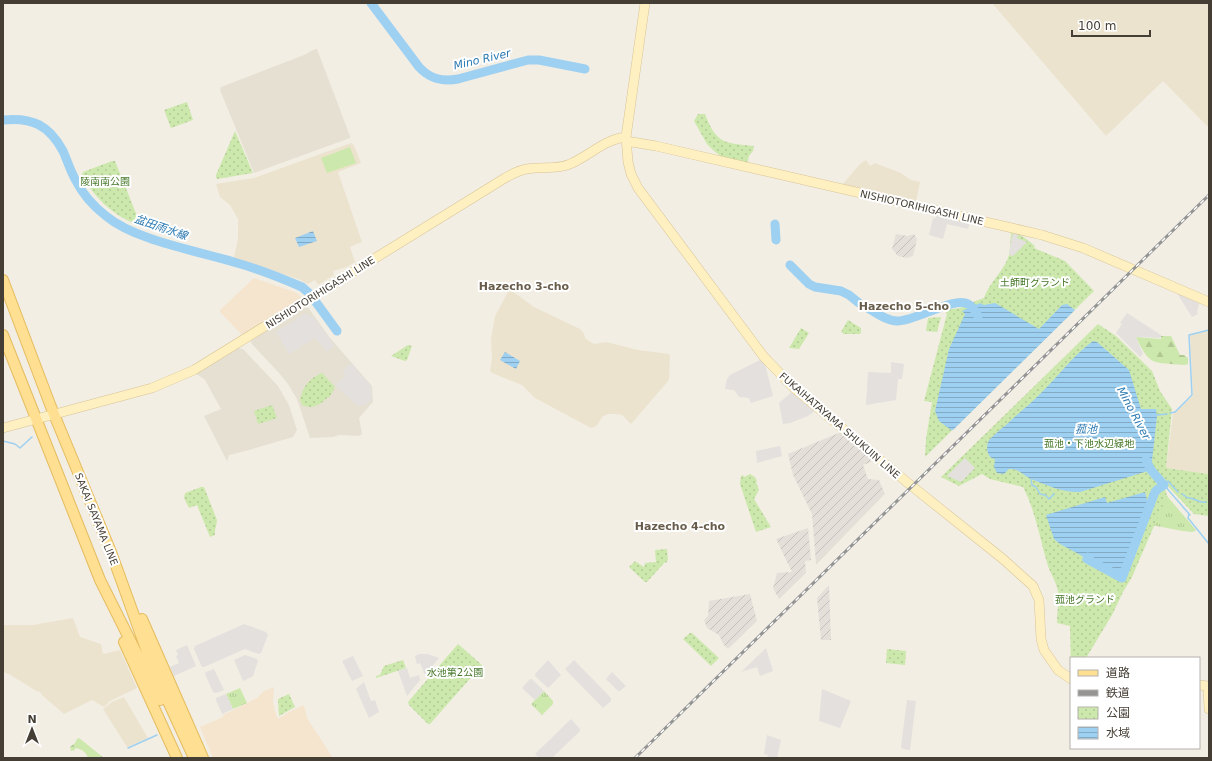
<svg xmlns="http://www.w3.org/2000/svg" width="1212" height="761" viewBox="0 0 1212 761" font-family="'DejaVu Sans','Noto Sans JP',sans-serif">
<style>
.residential{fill:#e6e0d2}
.commercial{fill:#f5e5ce}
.industrial{fill:url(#industrial-furrows)}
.education{fill:#ece3ce}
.grass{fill:url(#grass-tufts)}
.forest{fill:url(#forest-firs)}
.park{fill:url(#park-dots)}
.pitch{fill:#cde8ac}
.parking{fill:#e3e0dd}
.water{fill:url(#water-rules)}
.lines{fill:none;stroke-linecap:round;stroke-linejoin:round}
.stream{stroke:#9ed0f1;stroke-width:1.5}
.river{stroke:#9ed0f1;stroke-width:9}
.secondary-casing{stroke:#d7c495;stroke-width:10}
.primary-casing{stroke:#e5bc5f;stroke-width:12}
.secondary{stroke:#fff0c2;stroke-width:9}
.primary{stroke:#ffdf91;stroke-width:10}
.rail-casing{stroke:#949494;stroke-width:3}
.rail{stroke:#fff;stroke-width:1.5;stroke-dasharray:4.5;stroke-linecap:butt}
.labels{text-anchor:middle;stroke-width:4;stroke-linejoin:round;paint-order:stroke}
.park-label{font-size:10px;fill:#457727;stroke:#fff}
.street-label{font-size:10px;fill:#453e34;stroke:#fff}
.water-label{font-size:11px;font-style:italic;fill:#2c7ab2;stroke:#fff}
.neighbourhood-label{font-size:11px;font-weight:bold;fill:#685c4b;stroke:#fff}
</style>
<defs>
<pattern id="industrial-furrows" width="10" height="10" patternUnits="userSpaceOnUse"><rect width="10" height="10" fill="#e4dfd9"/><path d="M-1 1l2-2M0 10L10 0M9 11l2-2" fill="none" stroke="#c5c0bb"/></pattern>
<pattern id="grass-tufts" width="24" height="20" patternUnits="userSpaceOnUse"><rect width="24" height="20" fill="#cde8ac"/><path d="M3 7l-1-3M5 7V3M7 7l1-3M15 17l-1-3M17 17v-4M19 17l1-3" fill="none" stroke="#b1c895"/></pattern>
<pattern id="forest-firs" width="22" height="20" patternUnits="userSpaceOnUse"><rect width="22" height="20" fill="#cde8ac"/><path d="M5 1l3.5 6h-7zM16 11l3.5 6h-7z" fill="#b1c895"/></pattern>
<pattern id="park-dots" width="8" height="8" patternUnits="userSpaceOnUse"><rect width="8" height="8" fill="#cde8ac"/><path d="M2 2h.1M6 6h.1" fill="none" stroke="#b1c895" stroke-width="1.8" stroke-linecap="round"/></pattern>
<pattern id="water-rules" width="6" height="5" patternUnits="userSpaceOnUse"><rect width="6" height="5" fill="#9ed0f1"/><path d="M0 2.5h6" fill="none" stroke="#83aac4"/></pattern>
</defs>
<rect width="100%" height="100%" fill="#f2eee4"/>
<path class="residential" d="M315,49H317L350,136V138L254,173L220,90L221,87L304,55Z
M307,306L330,338L372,386L373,402L359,418L362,434L359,436L339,435L333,437L310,438L297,399L288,384L279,373L251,343L252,339Z
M237,348L243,349L278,386L289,405L297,430L293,437L249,450L229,455L227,461L204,416L221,409L205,380L194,372Z"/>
<path class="commercial" d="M254,278L297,293L301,297V299L244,334H241L220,312V310Z
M274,687L273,701L275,712L278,719L287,713L304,705L307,718L333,758H213L200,727L223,717V715L257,698L264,691Z"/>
<path class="industrial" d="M896,234L908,236L914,234L917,239L913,256L907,258L898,256L892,249Z
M841,432L870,455L871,462L863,465L868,479L879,480L885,494L816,564L812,514L793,475L788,454Z
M808,528L811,560L805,561L806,573L779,599L773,588L777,573L792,572L776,539Z
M829,585L831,640H821L817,598Z
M750,594L757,621L728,649L723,644L719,635L707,628L704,620L708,616L709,601Z"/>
<path class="education" d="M992,3H1209V128L1163,81L1106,136Z
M351,143L354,145L361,163L338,172L362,242L350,247L355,262L347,267L333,271L334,275L318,285L315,280L308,284L298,279L234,258L238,238V219L230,205L220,197L216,184L254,178Z
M866,160L870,166L875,163L901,173L911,180L920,182L916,202L842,185L860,164Z
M512,291L534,307L580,329L583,332L586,339L594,344L606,342L638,350L669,354L670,356L669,380L631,424L622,415L615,414H608L602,417L598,424L595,427L591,428L535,398L522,385L492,373L490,371L492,359L491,339L495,316L508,292Z
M1209,331V474L1166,468L1173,414L1193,396L1190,335Z
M73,618L80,637L101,644L103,654L120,650L137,688L110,701L104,707L92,700L64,714L43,696L39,691L38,692L9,674L3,672V625H33Z
M124,697L148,738L127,747L103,709L112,702Z"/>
<path class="grass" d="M1162,496H1167L1196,530L1193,532L1183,531L1151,525Z
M240,688L247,703L233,709L226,694Z
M544,691L553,701V704L542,715L531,704Z"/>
<path class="forest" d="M1161,336H1171L1180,355H1184L1188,358V364L1184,365C1153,362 1150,367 1136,337L1161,339Z
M79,738L104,758H88C86,752 82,749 75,748V750L71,751L70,747L75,743L77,739Z"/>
<path class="park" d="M187,102L193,120L171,128L164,110Z
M698,114H705C716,144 725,143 754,146L753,151L749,156L747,164L723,158L714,151L707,144L694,121Z
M235,131L253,173L217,179L216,177V175Z
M112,161H115L139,221L136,224C112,215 94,197 82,175L83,172Z
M1011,233C1020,233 1028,240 1035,246L1034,248L1065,261L1094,291L925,457L926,439L932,402L924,401L947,314L944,310C949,309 955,309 960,308C968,306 975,300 984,298C989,283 1002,273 1008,258C1011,250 1010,241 1011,233Z
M941,317L937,332L926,331L928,318Z
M848,320L861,328V332L860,334H844L841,332Z
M1098,324L1116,336L1152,371L1160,391L1172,409L1166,468L1209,474V516L1194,514L1163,481L1167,496L1154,526L1132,577L1123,592L1112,615L1086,658H1071V665L1070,626L1057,623C1057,613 1059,602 1058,592C1057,583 1051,575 1048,566C1040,540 1036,512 1023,487L990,479L982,474L959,486L941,477Z
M801,328L809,333L799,349L789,348Z
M408,345L412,346L407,360L405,361L391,356Z
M322,373L335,387L329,398L328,397C320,405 313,410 302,405L300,400C302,387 310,378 322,373Z
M272,405L277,418L258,424L254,411Z
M750,474L755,477L757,481L756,482L759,490L754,499L771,527L756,532L740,484L741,476L743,475L744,477Z
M201,487H204L217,520C217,525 214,530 215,535L210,537L197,505L189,508L184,498L185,493Z
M667,549L668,560L666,563L665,562L647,582H645L629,567L635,561L644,567L645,563L656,562L655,550Z
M690,633H692L719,658L711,666L683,639Z
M458,644L482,665L430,724H428L409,705L408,702Z
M887,649L906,651L905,665L886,663Z
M403,660L406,668L376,678V676L380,675L384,666Z
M289,694L295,707L279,716L278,699Z"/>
<path class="pitch" d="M350,147L356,163L327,173L321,158Z"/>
<path class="parking" d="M937,214L970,221L968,229L947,224L943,239L929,235L933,218H936Z
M1014,233L1018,235L1017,238L1027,242L1013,256L1009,255L1012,236Z
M1178,291L1200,300L1197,312L1198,314L1192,317L1177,293Z
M306,313L309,317L312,315L334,345L327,352L315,338L289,354L276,332Z
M1127,313L1161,335V338L1136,337L1143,354L1140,357L1116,333L1122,324L1120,323Z
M762,359L764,360L773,396L751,403L749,398L739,397L734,390L725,389L727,379L730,375Z
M891,362L904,364L902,379H898L896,400L866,405L868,372L891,373Z
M351,363L371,386L372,401H369L365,405L357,406L335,385L346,376L342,371Z
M793,391L816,410L808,416L790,423L783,424L779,403Z
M780,446L782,456L757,463L756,451Z
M965,458L975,468L961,482L947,476Z
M244,624L266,632L268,635L261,653L259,654L245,649L204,667H202L194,649L195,646Z
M187,645L196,666L174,676L170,667L179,663L176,656L178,655L176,650Z
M766,648L773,671L760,676L757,667L741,672Z
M419,654H428L439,658L425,675L420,663L417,664L415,656Z
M245,655L257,659L258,661L253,676L243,681L234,660Z
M353,656L363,676L352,681L342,661Z
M548,660L561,675L548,688L535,676V674Z
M574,660L611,698V701L603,708L565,669Z
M407,668L410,678L419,675L420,680L407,696L398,671Z
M214,669L224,690L216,693L213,692L205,674L206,672Z
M612,672L626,686L620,691H618L606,679Z
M530,679H532L544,691L535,700L522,688Z
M364,682L371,701L375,700L379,712L369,718L356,689Z
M822,689L851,701L840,728L819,721Z
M226,694L233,709L222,714L216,700V698Z
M907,700L916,701L910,750L903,749L901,747Z
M571,719L580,729V731L552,758H539L535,754Z
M767,735L781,740L777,758H767L768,755L764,754Z"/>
<path class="water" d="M313,231L317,241L299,247L295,238Z
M980,303L984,305L995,303L1039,329L1062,305L1067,304L1075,310L953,430H951L939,421L935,411L949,349L965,314L962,311Z
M1093,341L1097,342L1129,370L1141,409H1156L1157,416L1151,470L1080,492C1064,493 1046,485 1031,479C1023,475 1018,468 1009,469L1004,474L997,473L994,467L995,459C987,458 986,448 988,442C990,438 1002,428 1006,425C1016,415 1028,406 1038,396C1057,378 1072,356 1093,341Z
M505,352L520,361L516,369L500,360Z
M1145,492L1148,504L1121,574L1085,555L1084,557L1060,544L1054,539L1046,515L1105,497L1107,503Z"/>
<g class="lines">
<path class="stream" d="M1170,413L1175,412L1192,395L1189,335L1209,330
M1157,415L1167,414
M3,441L15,444L20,448L32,437
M1031,479L1032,485L1036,487L1040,494L1045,495L1049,499L1054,494
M1178,492L1168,481L1164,485L1190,515
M1182,494L1188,498C1194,497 1199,504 1206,502
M1189,514L1188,518L1209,544
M128,748L157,735"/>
<path class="river" d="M371,3L419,67C430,79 442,82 458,79L528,60H539L585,69
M3,120C32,117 49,125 63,151C67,160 70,170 75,179C82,193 93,206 106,216C136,241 199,251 237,263C259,269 281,278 302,287L310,294L337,331
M775,224L776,240
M790,265L809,284L815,287L841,291L849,295L859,303
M866,307C875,312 886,321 897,321C914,322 954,296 968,304C972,306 976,312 978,316
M1146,460L1151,470L1164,485L1161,487
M1088,557L1087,559L1122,578L1155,492L1158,489"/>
<defs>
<path id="secondary" d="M645,3L626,137L628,162L631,174L638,188L764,357L794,388L908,483L1003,559L1033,586L1039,600L1041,639L1044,650L1058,670L1071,679
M626,141L656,146L1042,235L1083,248L1209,302
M3,428L152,388L194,370L505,178C512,174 519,170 527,169C542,166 557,170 570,164C589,156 605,139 626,137
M1199,685L1208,686L1209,709"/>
<path id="primary" d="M3,280L51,407L111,552L154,671L194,758
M3,335L100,580L160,700
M142,619L203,758
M124,642L177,758"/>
</defs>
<use href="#secondary" class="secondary-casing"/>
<use href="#primary" class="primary-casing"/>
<use href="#secondary" class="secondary"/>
<use href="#primary" class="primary"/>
<defs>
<path id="rail" d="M635,758L1209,195"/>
</defs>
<use href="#rail" class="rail-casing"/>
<use href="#rail" class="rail"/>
</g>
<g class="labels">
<g class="park-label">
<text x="105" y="185">陵南南公園</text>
<text x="1035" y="286">土師町グランド</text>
<text x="1089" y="447">菰池・下池水辺緑地</text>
<text x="1085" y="603">菰池グランド</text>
<text x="455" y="676">水池第2公園</text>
</g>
<g class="street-label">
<text transform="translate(922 207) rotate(13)" y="4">NISHIOTORIHIGASHI LINE</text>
<text transform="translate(320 292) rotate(-32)" y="4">NISHIOTORIHIGASHI LINE</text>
<text transform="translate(840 425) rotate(41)" y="4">FUKAIHATAYAMA SHUKUIN LINE</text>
<text transform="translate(97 519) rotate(68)" y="4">SAKAI SAYAMA LINE</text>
</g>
<g class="water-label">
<text transform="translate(482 59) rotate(-13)" y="4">Mino River</text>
<text transform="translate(161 227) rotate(19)" y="4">盆田雨水線</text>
<text transform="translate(1134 413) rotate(62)" y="4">Mino River</text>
<text x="1086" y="433">菰池</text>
</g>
<g class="neighbourhood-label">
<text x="524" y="290">Hazecho 3-cho</text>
<text x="904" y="310">Hazecho 5-cho</text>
<text x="680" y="530">Hazecho 4-cho</text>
</g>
</g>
<rect width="1212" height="761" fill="none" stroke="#453e34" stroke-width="8"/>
<rect x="1070" y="657" width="130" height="92" fill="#ffffff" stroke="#b5b2ae"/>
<rect x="1078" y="670" width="20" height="6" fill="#ffdf91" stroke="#b5b2ae"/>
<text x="1106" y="677" font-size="12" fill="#453e34">道路</text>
<rect x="1078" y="690" width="20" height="6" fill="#949494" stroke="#b5b2ae"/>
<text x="1106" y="697" font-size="12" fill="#453e34">鉄道</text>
<rect x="1078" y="707" width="20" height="12" fill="url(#park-dots)" stroke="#b5b2ae"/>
<text x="1106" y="717" font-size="12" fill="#453e34">公園</text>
<rect x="1078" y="727" width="20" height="12" fill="url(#water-rules)" stroke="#b5b2ae"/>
<text x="1106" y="737" font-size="12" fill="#453e34">水域</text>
<g transform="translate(32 729)" stroke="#ffffff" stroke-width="3" paint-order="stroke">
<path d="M0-3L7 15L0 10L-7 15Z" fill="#453e34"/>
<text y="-6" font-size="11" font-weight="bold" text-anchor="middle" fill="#453e34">N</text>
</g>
<path d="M1072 30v6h78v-6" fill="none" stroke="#453e34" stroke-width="2"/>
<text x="1078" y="30" font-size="12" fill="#453e34" stroke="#ffffff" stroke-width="3" paint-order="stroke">100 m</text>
</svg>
